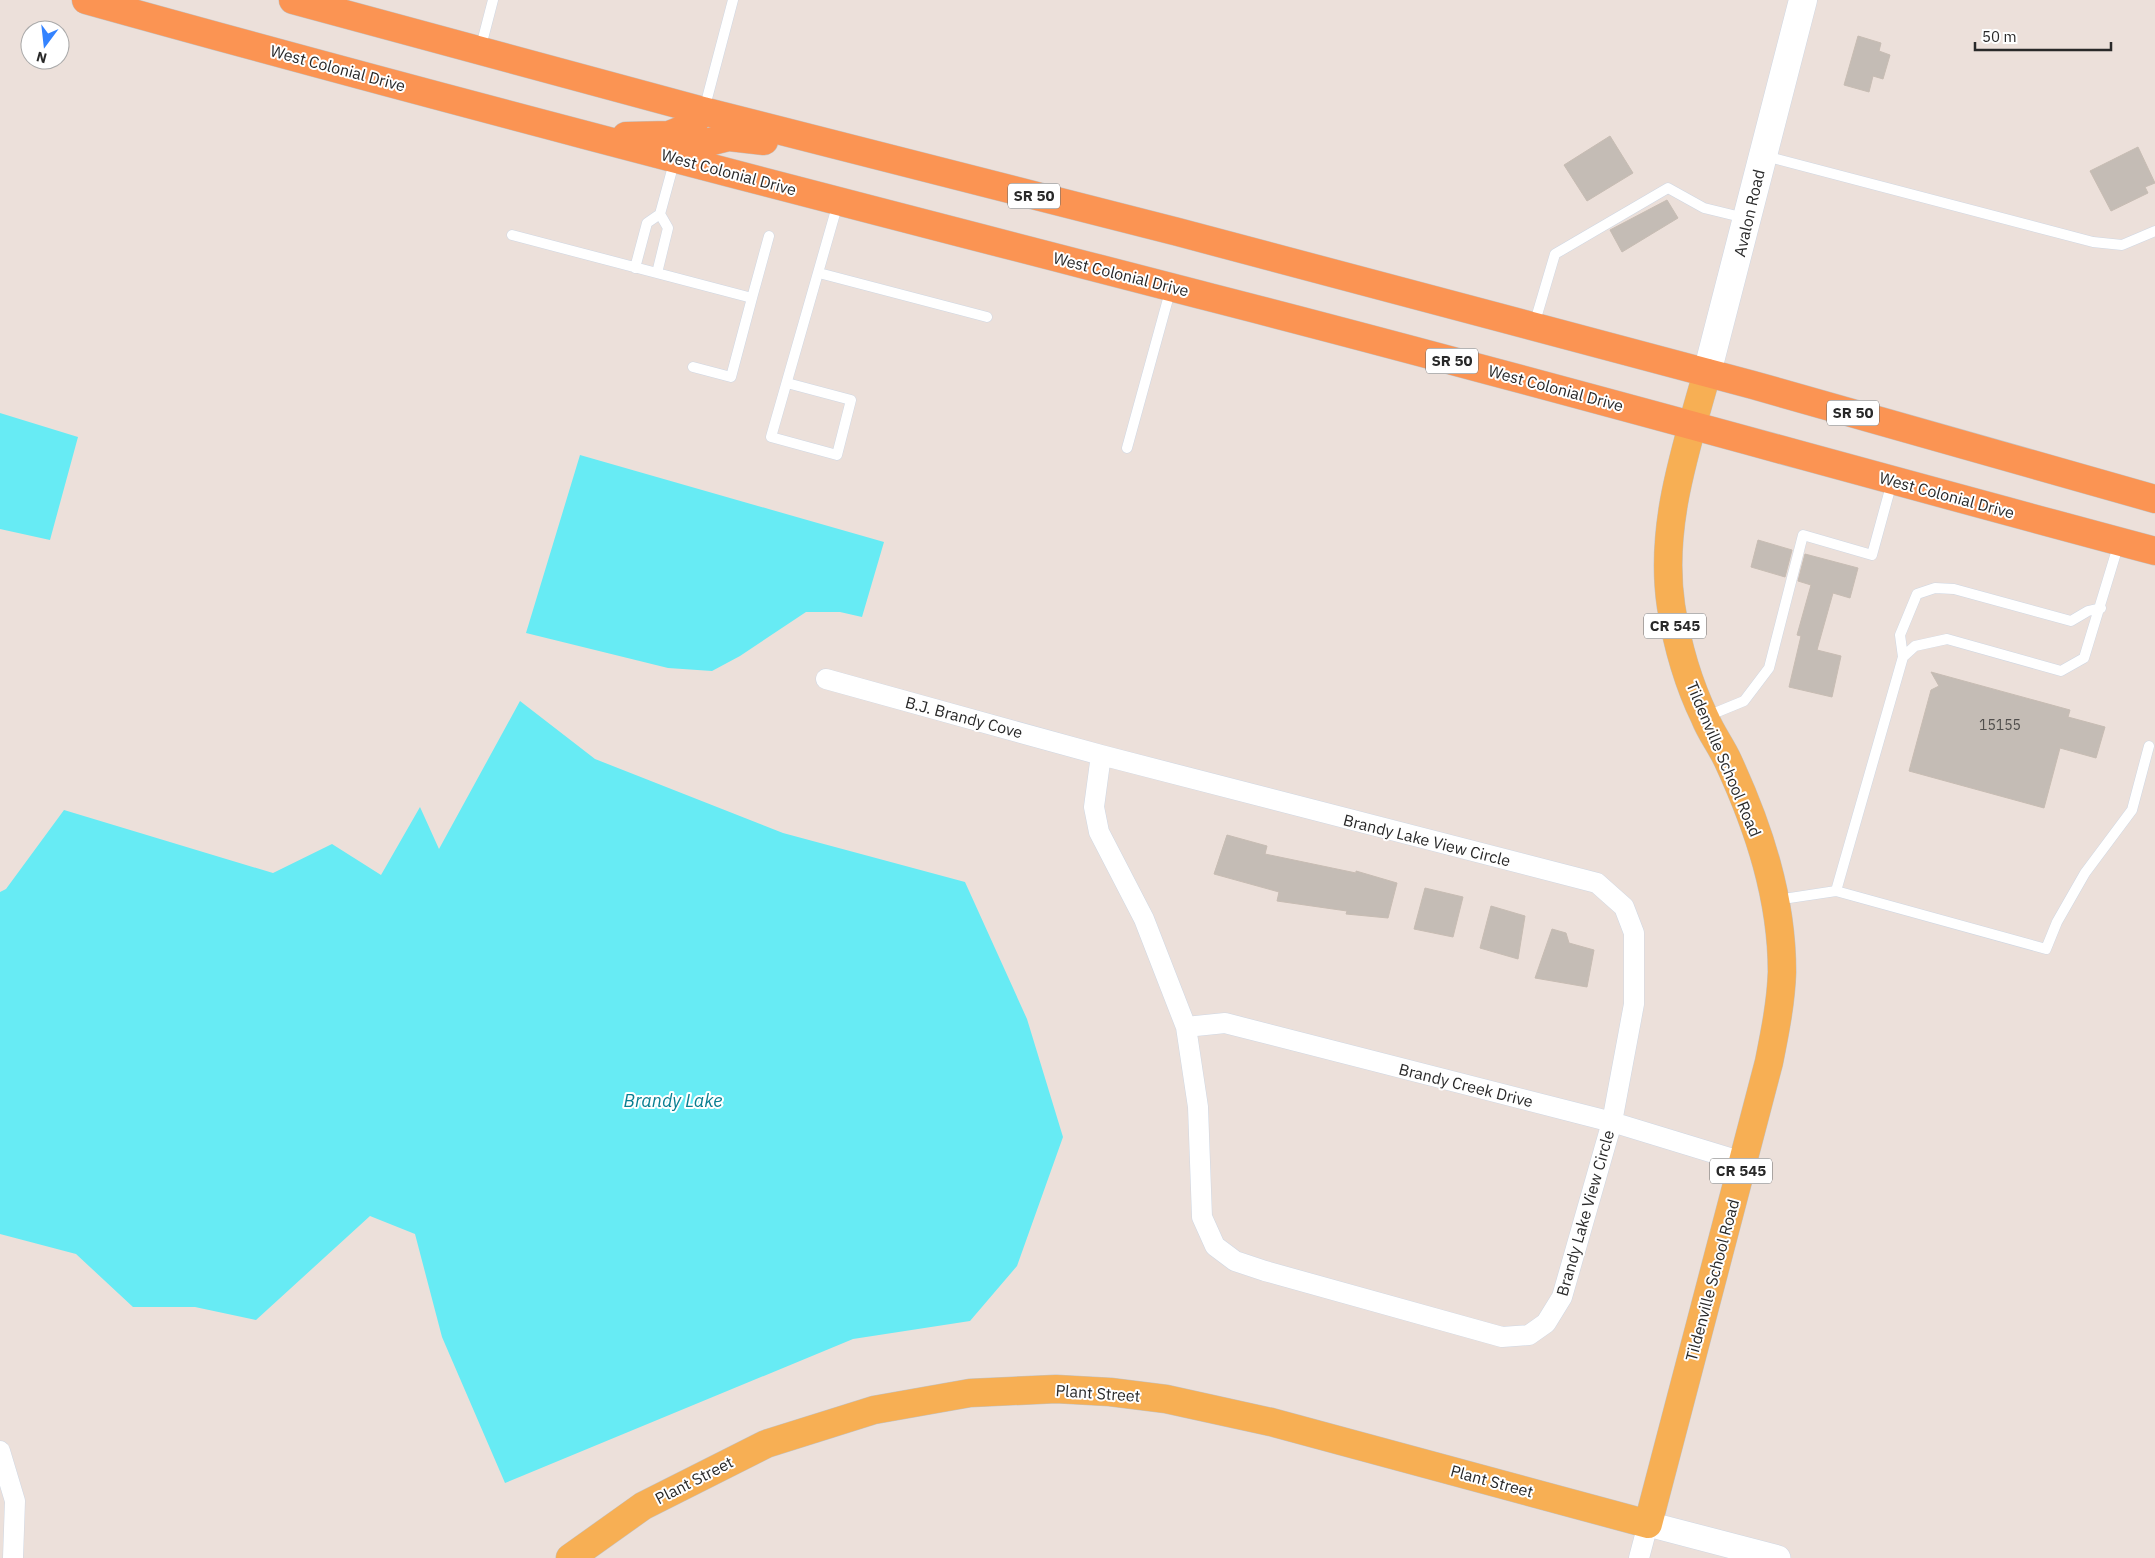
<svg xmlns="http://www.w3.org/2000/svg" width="2155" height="1558" viewBox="0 0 2155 1558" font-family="'IBM Plex Sans',sans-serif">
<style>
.water{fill:#67ebf4}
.building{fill:#c4bcb5;stroke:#c7bcb3}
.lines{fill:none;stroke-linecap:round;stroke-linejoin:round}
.service-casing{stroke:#cfd7e3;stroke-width:11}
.minor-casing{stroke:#cfd7e3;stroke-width:21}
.tertiary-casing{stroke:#cfd7e3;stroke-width:26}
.secondary-casing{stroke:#cfd7e3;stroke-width:29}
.primary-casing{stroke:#c3c3c3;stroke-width:29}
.trunk-casing{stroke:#c3c3c3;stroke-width:29}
.service{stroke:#fff;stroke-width:10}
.minor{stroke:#fff;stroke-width:20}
.tertiary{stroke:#fff;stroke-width:25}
.secondary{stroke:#fff;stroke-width:28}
.primary{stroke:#f7af54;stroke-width:28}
.trunk{stroke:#fb9453;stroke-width:28}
.labels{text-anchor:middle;stroke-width:4;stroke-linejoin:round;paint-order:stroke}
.number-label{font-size:14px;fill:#504e4c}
.shield{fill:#fff;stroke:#696969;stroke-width:1}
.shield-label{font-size:15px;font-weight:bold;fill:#292929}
.street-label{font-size:16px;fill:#292929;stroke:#fff}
.water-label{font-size:18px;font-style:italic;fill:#087e91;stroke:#fff}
</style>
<rect width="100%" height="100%" fill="#ece0da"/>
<path class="water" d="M0,413L78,437L50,540L0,529Z
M580,455L884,542L862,617L840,612H806L740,656L712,671L668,668L526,633Z
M520,701L595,759L783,833L965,882L1027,1019L1063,1137L1017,1266L970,1321L853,1339L505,1483L442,1337L415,1234L370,1216L256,1320L195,1307H133L76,1254L0,1234V892L6,889L64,810L273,873L332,844L381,875L420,807L439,849Z"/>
<path class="building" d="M1858,36L1881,43L1879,51L1890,55L1883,79L1873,76L1869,92L1844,85Z
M1610,136L1633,173L1587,201L1564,165Z
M2138,147L2155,183L2145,187L2148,193L2111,211L2090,171Z
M1667,200L1678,218L1622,252L1610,230Z
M1758,540L1792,550L1785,577L1751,567Z
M1805,554L1858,568L1850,598L1833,593L1817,650L1841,656L1832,697L1789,687L1801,636L1797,635L1811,585L1798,581Z
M1931,672L2070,710L2068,717L2105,727L2096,758L2060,748L2044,808L1909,771L1931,690L1939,686Z
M1227,835L1267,846L1265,854L1356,873V871L1397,883L1388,918L1346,914L1347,911L1277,901L1279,892L1214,874Z
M1425,888L1463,897L1453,937L1414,929Z
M1491,906L1525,916L1518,959L1480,948Z
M1552,929L1566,933L1569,943L1594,950L1587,987L1535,978Z"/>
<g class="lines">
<defs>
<path id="service" d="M480,50L493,0
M704,110L733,0
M1765,156L2093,242L2122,245L2155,231
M512,235L752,298L731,377L693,367
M635,268L647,223L660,214L675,159
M657,273L668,228L660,214
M819,273L987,317
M752,298L769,236
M1534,325L1555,254L1668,188L1704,208L1745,218
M787,383L851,400L837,455L771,437L838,203
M1127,448L1171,288
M2119,543L2084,658L2061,671L1947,639L1915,646L1903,657L1836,891L2046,949L2057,922L2085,873L2132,810L2149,746
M1903,657L1900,635L1917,594L1935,588L1954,589L2071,621L2088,611L2101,608
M1705,717L1744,701L1769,668L1803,535L1872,555L1892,482
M1776,900L1836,891"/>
<path id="minor" d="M826,679L1101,755L1597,883L1624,907L1634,933V1004L1612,1122L1562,1297L1546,1323L1529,1335L1502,1337L1265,1271L1235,1261L1215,1246L1202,1217L1198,1107L1186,1027L1144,919L1099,832L1094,807L1101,755
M1186,1027L1225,1023L1612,1122L1743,1162
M0,1451L15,1501L13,1558
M1639,1558L1648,1524"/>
<path id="tertiary" d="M1648,1524L1778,1558"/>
<path id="secondary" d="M1707,373L1803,0"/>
<path id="primary" d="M570,1558L643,1506L766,1444L874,1410L970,1393L1056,1389L1110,1392L1166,1399L1271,1422L1648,1524L1769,1062C1775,1032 1781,1002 1782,972C1782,898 1759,828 1728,761C1721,746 1711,733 1705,718C1688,683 1677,644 1671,606C1659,526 1686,449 1707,373"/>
<path id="trunk" d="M86,0C459,104 834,200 1209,297C1526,378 1840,467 2155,551
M293,0L703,111L1178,232L1753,385L2155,499
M626,136L669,135L689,127L703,111
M676,158L709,142L729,137L764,141"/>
</defs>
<use href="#service" class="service-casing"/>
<use href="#minor" class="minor-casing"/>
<use href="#tertiary" class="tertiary-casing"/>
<use href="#secondary" class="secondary-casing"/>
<use href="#primary" class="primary-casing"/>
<use href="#trunk" class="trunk-casing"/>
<use href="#service" class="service"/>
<use href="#minor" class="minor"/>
<use href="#tertiary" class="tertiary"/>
<use href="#secondary" class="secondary"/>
<use href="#primary" class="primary"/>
<use href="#trunk" class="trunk"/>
</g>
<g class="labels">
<g class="number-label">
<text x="2000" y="730">15155</text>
</g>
<g class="shield">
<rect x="1008" y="183.5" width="52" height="25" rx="4"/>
<rect x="1426" y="348.5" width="52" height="25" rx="4"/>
<rect x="1827" y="400.5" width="52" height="25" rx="4"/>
<rect x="1644" y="613.5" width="62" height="25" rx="4"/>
<rect x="1710" y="1158.5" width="62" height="25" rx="4"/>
</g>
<g class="shield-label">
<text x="1034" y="201">SR 50</text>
<text x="1452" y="366">SR 50</text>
<text x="1853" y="418">SR 50</text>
<text x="1675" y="631">CR 545</text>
<text x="1741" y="1176">CR 545</text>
</g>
<g class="street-label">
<text transform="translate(338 68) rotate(15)" y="6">West Colonial Drive</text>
<text transform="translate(729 172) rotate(15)" y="6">West Colonial Drive</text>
<text transform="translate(1749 213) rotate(-77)" y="6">Avalon Road</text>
<text transform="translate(1121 274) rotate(14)" y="6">West Colonial Drive</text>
<text transform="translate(1556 388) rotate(15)" y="6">West Colonial Drive</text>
<text transform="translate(1947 495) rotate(15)" y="6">West Colonial Drive</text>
<text transform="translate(964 717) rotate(15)" y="6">B.J. Brandy Cove</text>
<text transform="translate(1724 759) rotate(67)" y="6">Tildenville School Road</text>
<text transform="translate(1427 840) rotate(14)" y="6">Brandy Lake View Circle</text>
<text transform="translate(1466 1085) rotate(14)" y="6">Brandy Creek Drive</text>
<text transform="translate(1585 1213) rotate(-74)" y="6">Brandy Lake View Circle</text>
<text transform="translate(1712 1280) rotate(-75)" y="6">Tildenville School Road</text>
<text transform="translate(1098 1393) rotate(4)" y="6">Plant Street</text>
<text transform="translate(694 1480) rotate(-27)" y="6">Plant Street</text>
<text transform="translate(1492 1481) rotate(15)" y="6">Plant Street</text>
</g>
<g class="water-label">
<text x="673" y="1107">Brandy Lake</text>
</g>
</g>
<g transform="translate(45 45) rotate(195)"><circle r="24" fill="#ffffff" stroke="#a9a9a9"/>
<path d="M0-4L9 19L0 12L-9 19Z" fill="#3483ff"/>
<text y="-8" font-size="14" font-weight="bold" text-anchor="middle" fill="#292929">N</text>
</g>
<path d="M1975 42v8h136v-8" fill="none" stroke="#292929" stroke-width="2.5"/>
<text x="1982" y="42" font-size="15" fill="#292929" stroke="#ffffff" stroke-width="4" paint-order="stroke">50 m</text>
</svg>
